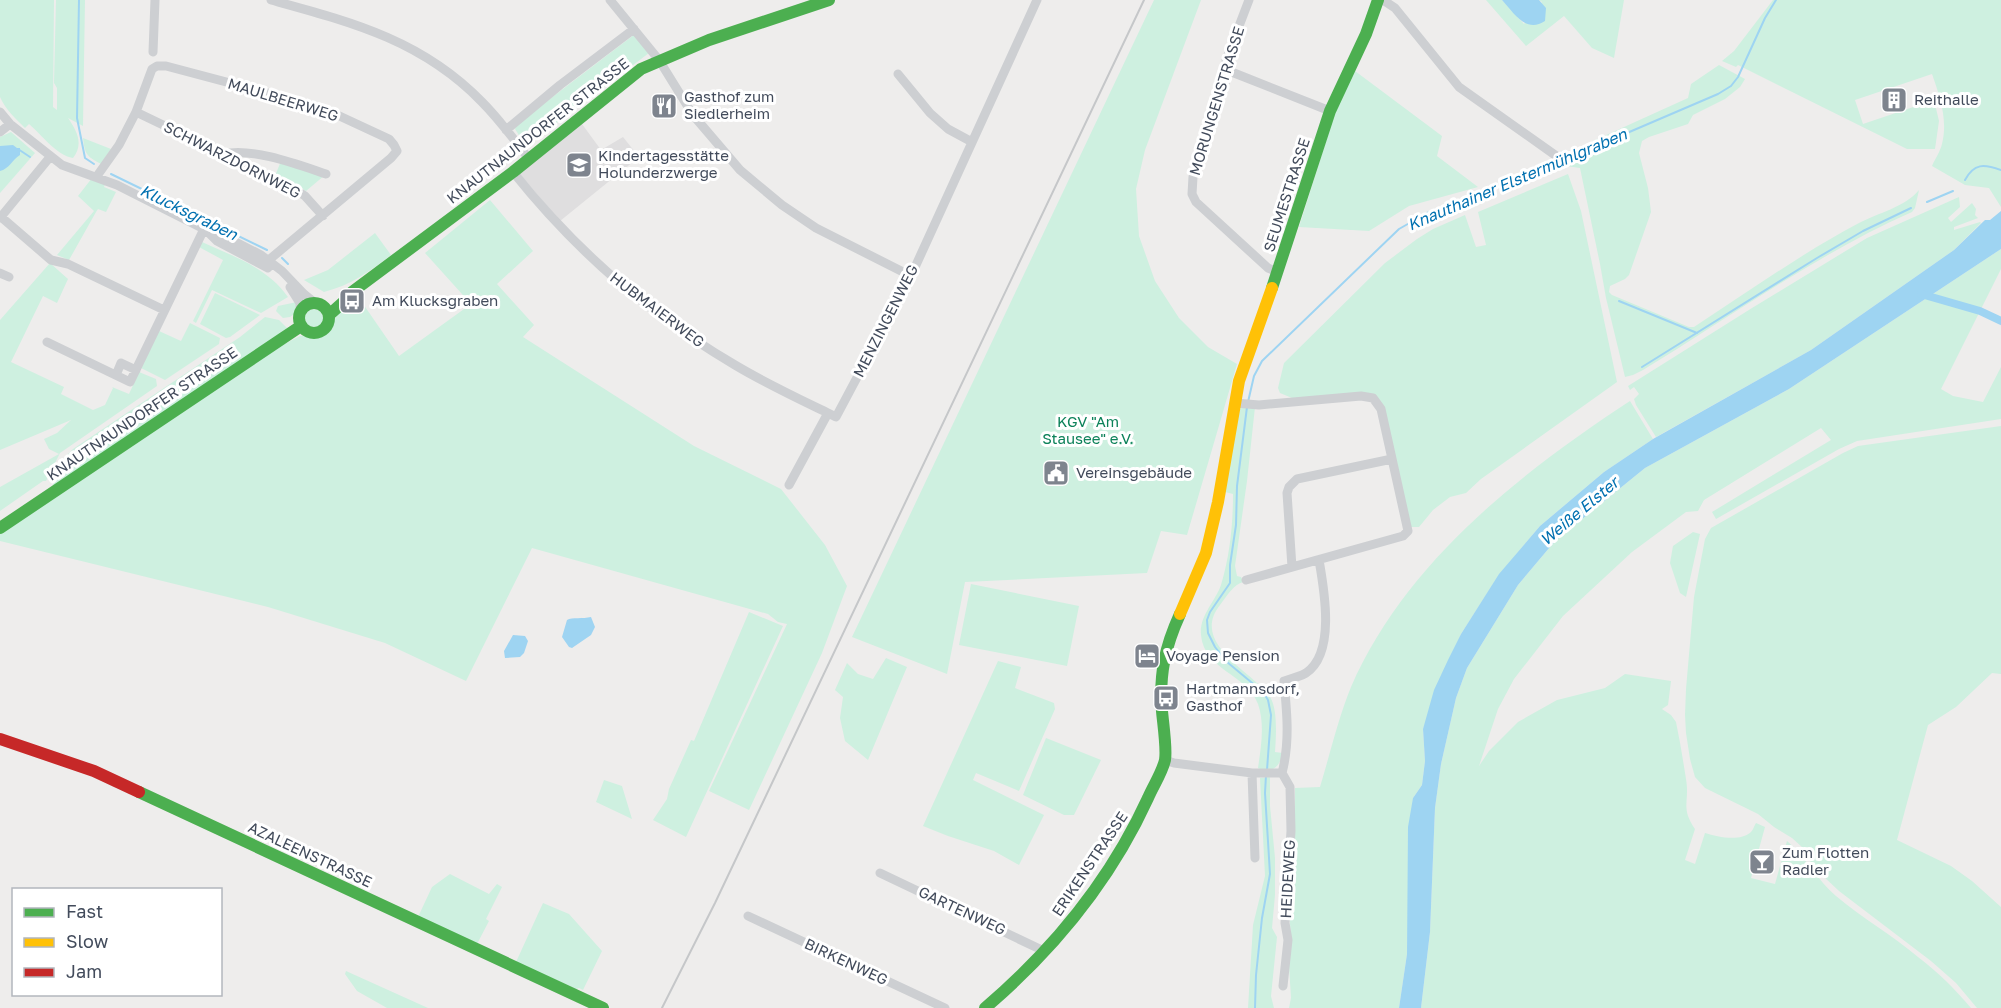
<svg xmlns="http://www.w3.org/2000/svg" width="2001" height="1008" viewBox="0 0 2001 1008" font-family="'Golos Text',sans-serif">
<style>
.education{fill:#dfdedf}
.green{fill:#cef0e0}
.water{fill:#9ed4f2}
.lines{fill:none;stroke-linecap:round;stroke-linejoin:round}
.stream{stroke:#9ed4f2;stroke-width:2}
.canal{stroke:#9ed4f2;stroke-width:8}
.street{stroke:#cdcfd2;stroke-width:9}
.fast{stroke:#4caf50;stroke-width:12}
.slow{stroke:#ffc107;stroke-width:12}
.jam{stroke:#c62828;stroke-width:12}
.rail{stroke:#c5c7c9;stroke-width:2}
.labels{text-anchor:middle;stroke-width:6;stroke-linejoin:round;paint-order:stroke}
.poi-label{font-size:15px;fill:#424b5b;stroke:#fff;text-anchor:start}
.street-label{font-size:15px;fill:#424b5b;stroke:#fff}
.park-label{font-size:15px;fill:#0d825a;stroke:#fff}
.water-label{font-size:16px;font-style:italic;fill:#0070b0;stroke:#fff}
</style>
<rect width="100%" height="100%" fill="#eeedec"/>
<path class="education" d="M582,124L601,150L623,137L639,157L560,221L519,173Z"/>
<path class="green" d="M0,0H54L53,107L57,110V88L54,83L56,0H85L83,126L68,118C77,131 84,144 73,158C56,155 42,135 29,124L25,128C15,118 6,110 0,97Z
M1154,0H1201L1145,150L1136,189L1139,236L1155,281L1179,318L1208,347L1237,364L1187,535L1161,531L1147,573L965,582L947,674L852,637Z
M1486,0H1502L1524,24L1542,2L1539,0H1624L1614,58L1592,48L1564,16L1526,46Z
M1773,0H2001V207L1989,188L1965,185L1932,166C1935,159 1940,152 1942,144C1948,120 1940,97 1932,74L1855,100L1863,124L1934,100L1939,121L1935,149H1907L1738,65L1736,67L1722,61L1734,51Z
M635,34L649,53L526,146L515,129L517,124Z
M1719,65L1745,79L1740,87L1725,99L1693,115L1688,124L1649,137L1642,141L1639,153L1648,188L1651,212L1629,275L1625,279L1610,286L1609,292L1612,295L1689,327H1694C1748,292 1802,253 1859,223C1878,213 1905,207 1919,190L1915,208L1912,212C1817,254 1732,316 1643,370L1633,375L1625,377L1606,298L1600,264L1580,168L1566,166L1560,159V156L1688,98L1691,84Z
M1355,71L1442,136L1437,156L1478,187L1409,206L1369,231L1299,227L1335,113Z
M11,132L35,153L0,193V137Z
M83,138L111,149L101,164C86,156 85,154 83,138Z
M281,161L325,175L306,191L287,179L285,181L275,176Z
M1568,174L1581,211L1617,382L1481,479L1466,493L1450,497L1433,510L1419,527H1410L1379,400L1292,398L1280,393L1278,388L1284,363L1385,263L1417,239L1433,229L1465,215L1476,247L1486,245L1478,212Z
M92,178L105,184L104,187L116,192L106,212L98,209L96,212L69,260L57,255L94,211L78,196Z
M1959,197L1960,207L1948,218L1951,222L1972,203L1976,209L1975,215L1978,218L1954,227V230L1980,222L1981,223L1954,250L1811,350L1656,437L1636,405L1634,399L1639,394L1634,387L1630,390L1628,386L1752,308L1867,238Z
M490,200L533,251L497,284L534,325L523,337L694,446L781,489L825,545L847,586L822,653L749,810L709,791L787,624L778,622L768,614L532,548L466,681L385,643L268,607L0,541V533L271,351L300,336H317L326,334L342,307L345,309L359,298L399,356L471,304L425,253Z
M375,233L391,255C369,272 351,285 324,292L304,280L328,270Z
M202,242C233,256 268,268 288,297L261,313L212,290L196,323L193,321L223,260L199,247Z
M2001,249V269L1941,389L1953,396L1983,402L2001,367V419L1857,441L1839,449L1716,519L1712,512L1831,440L1821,428L1704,500L1698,511L1686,512L1632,552L1563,616L1514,679L1498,709L1479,766L1489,751L1518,722L1557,700L1605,688L1625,674L1671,681L1668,705L1662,709L1671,715L1676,722C1680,741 1683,760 1686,779C1690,802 1680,807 1695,829L1685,860L1695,864L1705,833C1718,837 1740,842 1751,832C1753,830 1754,826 1756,823L1765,827L1751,878L1775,884L1787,841C1806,857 1817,880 1836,896C1862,918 1892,935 1918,957C1938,972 1955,989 1971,1008H1421L1430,932L1435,808L1441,764L1456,698L1467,668L1518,585L1555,541L1645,468L1789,389Z
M50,263L68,279L57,303L43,296L11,362L64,387L61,394L93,410L105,405L113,388L112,387L129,394L139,372L156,379L157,386L60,453L46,481H43L0,511V487L59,454L49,449L44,439L57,433L71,420L0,450V320Z
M215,293L260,315L230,337L226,338L200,324Z
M297,302V312L290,317L283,318L276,311L278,306Z
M305 318a9 9 0 1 1 18 0a9 9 0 1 1-18 0Z
M265,317L279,320L287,328L269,342L52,487L64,458L73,449L240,337Z
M190,323L220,338L219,344L165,380L141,368L159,331L181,341Z
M1630,401L1653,439L1604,472L1540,526L1499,575L1461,634L1423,729L1425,761L1422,785L1413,798L1407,954L1399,1008H1289L1291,998L1289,965L1291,935L1289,913L1295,829V788L1320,787C1330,754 1338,719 1351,687C1405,563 1520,473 1630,401Z
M1244,406L1255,407L1247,481L1235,566L1237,576L1241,577L1243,582C1233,585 1227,596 1220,605C1189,644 1254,672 1270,697C1278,709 1276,738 1275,752L1283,753C1280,766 1272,775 1258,768C1261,747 1265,724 1258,704C1247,674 1204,670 1201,635C1199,616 1215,602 1221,585C1230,555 1233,524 1233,494L1225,492L1237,411Z
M2001,426V674L1992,673L1956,707L1928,725L1897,840L1951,866L1972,881L2001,907V1008H1977L1956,983L1931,961L1839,891L1822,875L1810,861L1803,848L1792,838L1774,827L1758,814L1705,788L1695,777L1690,759L1686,733L1685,715L1686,689L1694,597L1705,539L1711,528L1843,453L1858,446Z
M1693,532L1700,534L1686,597L1680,593L1670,563L1673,546Z
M971,584L1079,606L1067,666L959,645Z
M749,612L783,626L686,837L653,820L667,799L669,789L691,740L694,741Z
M886,658L907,667L868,760L845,741L840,718L843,697L835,690L847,663L858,674L873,679Z
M998,661L1021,667L1015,688L1054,703L1055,709L1019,791L976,773L973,780L1044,815L1019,865L994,851L948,836L923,826Z
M1046,738L1101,760L1074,815H1064L1023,795Z
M1270,777V806L1275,858V895L1272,928L1277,937L1271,996L1274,1008H1248L1253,925L1265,876L1260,778Z
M604,780L622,786L632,819L596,802Z
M450,874L489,894L497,884L502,887L486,919L489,921L477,944L418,917L432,887Z
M543,903L569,914L602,951L583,990L579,988L576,989L516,962Z
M346,971L428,1008H387L357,991L345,974Z"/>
<path class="water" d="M1502,0H1539L1546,8L1545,21C1526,34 1514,13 1502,0Z
M13,145L17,148H20V155C12,160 9,169 0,171V146Z
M2001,211V249L1789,389L1645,468L1555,541L1518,585L1467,668L1456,698L1441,764L1435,808L1430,932L1421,1008H1399L1407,954L1408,827L1413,798L1422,785L1425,761L1423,729L1434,690L1448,660L1461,634L1499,574L1540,526L1604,472L1653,439L1811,350L1954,250L1985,220H1990Z
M591,617L595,627L591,635L572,648L569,647L562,637L567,620C572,617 583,619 591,617Z
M513,635L525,636L528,641L524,653L520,657L505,658L504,651Z"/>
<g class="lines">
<path class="stream" d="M79,0L77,118L85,158L94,164
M18,149L30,157
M111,174L267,250
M1965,180C1974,163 1984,164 2001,170
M1927,202L1953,191
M282,258L288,264
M1619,301L1697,333
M1642,367L1817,258L1863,231L1911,208
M1248,402L1254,376L1262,361L1399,229L1427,213L1557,163L1718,94L1731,86L1738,77L1765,18L1776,0
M1247,407L1237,486L1236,525L1230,565V583L1210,612L1207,620L1208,633L1215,647L1227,662L1263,692L1268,700L1271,715L1267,770
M1255,1008L1256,975L1262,918L1270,874L1265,793L1266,775"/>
<path class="canal" d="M1921,294L1980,311L2001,321"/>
<path class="street" d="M271,0C351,22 422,40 482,102C499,119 514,139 529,159
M610,0L659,60L693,115L740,170L782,205L816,228L911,276
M1249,0L1226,60L1229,71L1193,177L1192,194L1196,202L1268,268L1278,272
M1383,0L1395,8L1459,87L1555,155L1558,160
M153,52L155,0
M1229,71L1330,111
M898,74L930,113L948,129L972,142
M0,112L10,124L62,165L117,185L204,229L220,234L261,255L282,271L304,294L315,303
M136,112L288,185L305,196L323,216
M506,130L560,85L634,29
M0,132L10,124
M224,154C251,147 299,165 326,174
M513,172C576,251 648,314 735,365C765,383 797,398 828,413
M97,176L119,145L136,112L152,69L157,66H166L305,103L333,113L389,139L394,145L397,151L391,158L264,264
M1,217L51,260L68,264L164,310
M0,218L50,157
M208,232L217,241L268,268
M0,273L9,277
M290,287L300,303V311
M47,342L130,382L204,229
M116,375L121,363L136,370
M1235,403L1259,405L1361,396L1373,398L1381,409L1408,531L1403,536L1246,580
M789,485L828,413L836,417L911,276L1037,0
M1292,567L1287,493L1289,487L1297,479L1392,459
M1165,760L1174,763L1252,773H1282
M1252,773L1255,858
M880,873L1044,951
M748,916L945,1008
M1283,986L1288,940L1285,923L1291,831L1290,787L1282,773C1290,742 1287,713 1284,681C1291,679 1299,677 1306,673C1336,653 1324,589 1319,560"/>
<path class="fast" d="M1272,288L1330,111L1366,34L1378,0
M299 318a15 15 0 1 1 30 0a15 15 0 1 1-30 0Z
M329,315L348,298L352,292L513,172L641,69L709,40L829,0
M0,528L301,326
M139,792L603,1008
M985,1008C1053,950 1111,879 1148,798C1153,786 1162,773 1165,760C1167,749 1163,723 1162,711C1159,674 1165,647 1180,614"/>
<path class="slow" d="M1180,614L1206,553L1218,502L1239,381L1272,288"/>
<path class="jam" d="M0,739L94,771L139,792"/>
<path class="rail" d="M662,1008L715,903L1144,0"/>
</g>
<defs>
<symbol id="building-square" viewBox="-11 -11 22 22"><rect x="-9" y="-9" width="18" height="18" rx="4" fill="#7e848e" stroke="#fff"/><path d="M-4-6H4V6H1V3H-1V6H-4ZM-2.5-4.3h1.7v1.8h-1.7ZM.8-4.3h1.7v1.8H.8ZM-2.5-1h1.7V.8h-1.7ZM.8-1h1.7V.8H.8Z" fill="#fff"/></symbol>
<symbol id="restaurant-square" viewBox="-11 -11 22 22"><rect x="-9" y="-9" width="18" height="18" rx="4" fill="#7e848e" stroke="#fff"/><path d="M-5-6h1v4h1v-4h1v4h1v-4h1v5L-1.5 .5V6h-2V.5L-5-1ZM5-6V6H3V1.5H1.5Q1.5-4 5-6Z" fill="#fff"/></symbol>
<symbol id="school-square" viewBox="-11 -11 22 22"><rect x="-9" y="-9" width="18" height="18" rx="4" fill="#7e848e" stroke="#fff"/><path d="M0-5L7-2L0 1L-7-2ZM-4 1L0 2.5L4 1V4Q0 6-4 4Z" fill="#fff"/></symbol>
<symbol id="bus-square" viewBox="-11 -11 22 22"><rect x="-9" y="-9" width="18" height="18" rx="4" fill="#7e848e" stroke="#fff"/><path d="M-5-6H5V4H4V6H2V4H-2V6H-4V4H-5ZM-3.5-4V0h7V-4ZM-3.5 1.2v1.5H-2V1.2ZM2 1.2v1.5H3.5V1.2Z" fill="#fff"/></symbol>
<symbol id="civic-square" viewBox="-11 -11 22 22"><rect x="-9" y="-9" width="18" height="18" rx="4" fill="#7e848e" stroke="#fff"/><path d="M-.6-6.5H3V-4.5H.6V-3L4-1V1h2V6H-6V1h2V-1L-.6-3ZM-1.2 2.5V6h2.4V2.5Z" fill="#fff"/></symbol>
<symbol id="hotel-square" viewBox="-11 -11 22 22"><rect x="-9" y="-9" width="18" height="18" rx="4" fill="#7e848e" stroke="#fff"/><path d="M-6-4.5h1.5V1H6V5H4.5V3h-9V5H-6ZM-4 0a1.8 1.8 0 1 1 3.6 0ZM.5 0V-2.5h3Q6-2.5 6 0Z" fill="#fff"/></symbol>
<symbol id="bar-square" viewBox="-11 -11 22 22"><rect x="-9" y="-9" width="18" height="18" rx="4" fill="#7e848e" stroke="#fff"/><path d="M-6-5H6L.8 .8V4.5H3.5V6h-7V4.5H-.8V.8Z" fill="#fff"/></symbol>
</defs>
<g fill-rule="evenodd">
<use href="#building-square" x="1879" y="85" width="30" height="30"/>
<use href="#restaurant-square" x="649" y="91" width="30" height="30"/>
<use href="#school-square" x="564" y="150" width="30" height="30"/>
<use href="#bus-square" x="337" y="286" width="30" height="30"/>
<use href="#civic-square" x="1041" y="458" width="30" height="30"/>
<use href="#hotel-square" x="1132" y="641" width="30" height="30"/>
<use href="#bus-square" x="1151" y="683" width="30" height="30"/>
<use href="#bar-square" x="1747" y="847" width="30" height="30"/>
</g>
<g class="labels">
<g class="poi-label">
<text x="684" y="102">Gasthof zum<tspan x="684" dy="17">Siedlerheim</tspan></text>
<text x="1914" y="105">Reithalle</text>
<text x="598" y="161">Kindertagesstätte<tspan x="598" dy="17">Holunderzwerge</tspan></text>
<text x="372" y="306">Am Klucksgraben</text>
<text x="1076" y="478">Vereinsgebäude</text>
<text x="1166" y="661">Voyage Pension</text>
<text x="1186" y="694">Hartmannsdorf,<tspan x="1186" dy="17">Gasthof</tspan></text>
<text x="1782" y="858">Zum Flotten<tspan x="1782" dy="17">Radler</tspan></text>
</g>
<g class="street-label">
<text transform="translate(283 100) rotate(17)" y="5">MAULBEERWEG</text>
<text transform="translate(1217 101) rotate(-73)" y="5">MORUNGENSTRASSE</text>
<text transform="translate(538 131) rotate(-38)" y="5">KNAUTNAUNDORFER STRASSE</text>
<text transform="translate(232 160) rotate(27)" y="5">SCHWARZDORNWEG</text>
<text transform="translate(1287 195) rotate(-72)" y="5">SEUMESTRASSE</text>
<text transform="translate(657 310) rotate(37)" y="5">HUBMAIERWEG</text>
<text transform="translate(886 321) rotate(-63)" y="5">MENZINGENWEG</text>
<text transform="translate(142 414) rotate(-34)" y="5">KNAUTNAUNDORFER STRASSE</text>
<text transform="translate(310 855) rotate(25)" y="5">AZALEENSTRASSE</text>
<text transform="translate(1090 864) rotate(-56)" y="5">ERIKENSTRASSE</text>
<text transform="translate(1288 879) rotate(-87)" y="5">HEIDEWEG</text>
<text transform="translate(962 911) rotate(25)" y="5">GARTENWEG</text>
<text transform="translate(846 962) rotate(25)" y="5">BIRKENWEG</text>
</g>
<g class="park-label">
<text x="1088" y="427">KGV "Am<tspan x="1088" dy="17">Stausee" e.V.</tspan></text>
</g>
<g class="water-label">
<text transform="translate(1517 179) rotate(-23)" y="6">Knauthainer Elstermühlgraben</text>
<text transform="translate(189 212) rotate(26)" y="6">Klucksgraben</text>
<text transform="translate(1579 511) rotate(-40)" y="6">Weiße Elster</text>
</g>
</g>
<rect x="12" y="888" width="210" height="108" fill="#ffffff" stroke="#b3b7bd" stroke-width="1.5"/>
<rect x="24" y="908" width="30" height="9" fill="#4caf50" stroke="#b3b7bd" stroke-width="1.5"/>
<text x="66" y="918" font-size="18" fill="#424b5b">Fast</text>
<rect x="24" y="938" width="30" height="9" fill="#ffc107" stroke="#b3b7bd" stroke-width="1.5"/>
<text x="66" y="948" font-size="18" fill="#424b5b">Slow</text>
<rect x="24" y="968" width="30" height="9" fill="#c62828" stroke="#b3b7bd" stroke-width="1.5"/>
<text x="66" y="978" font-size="18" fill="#424b5b">Jam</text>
</svg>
